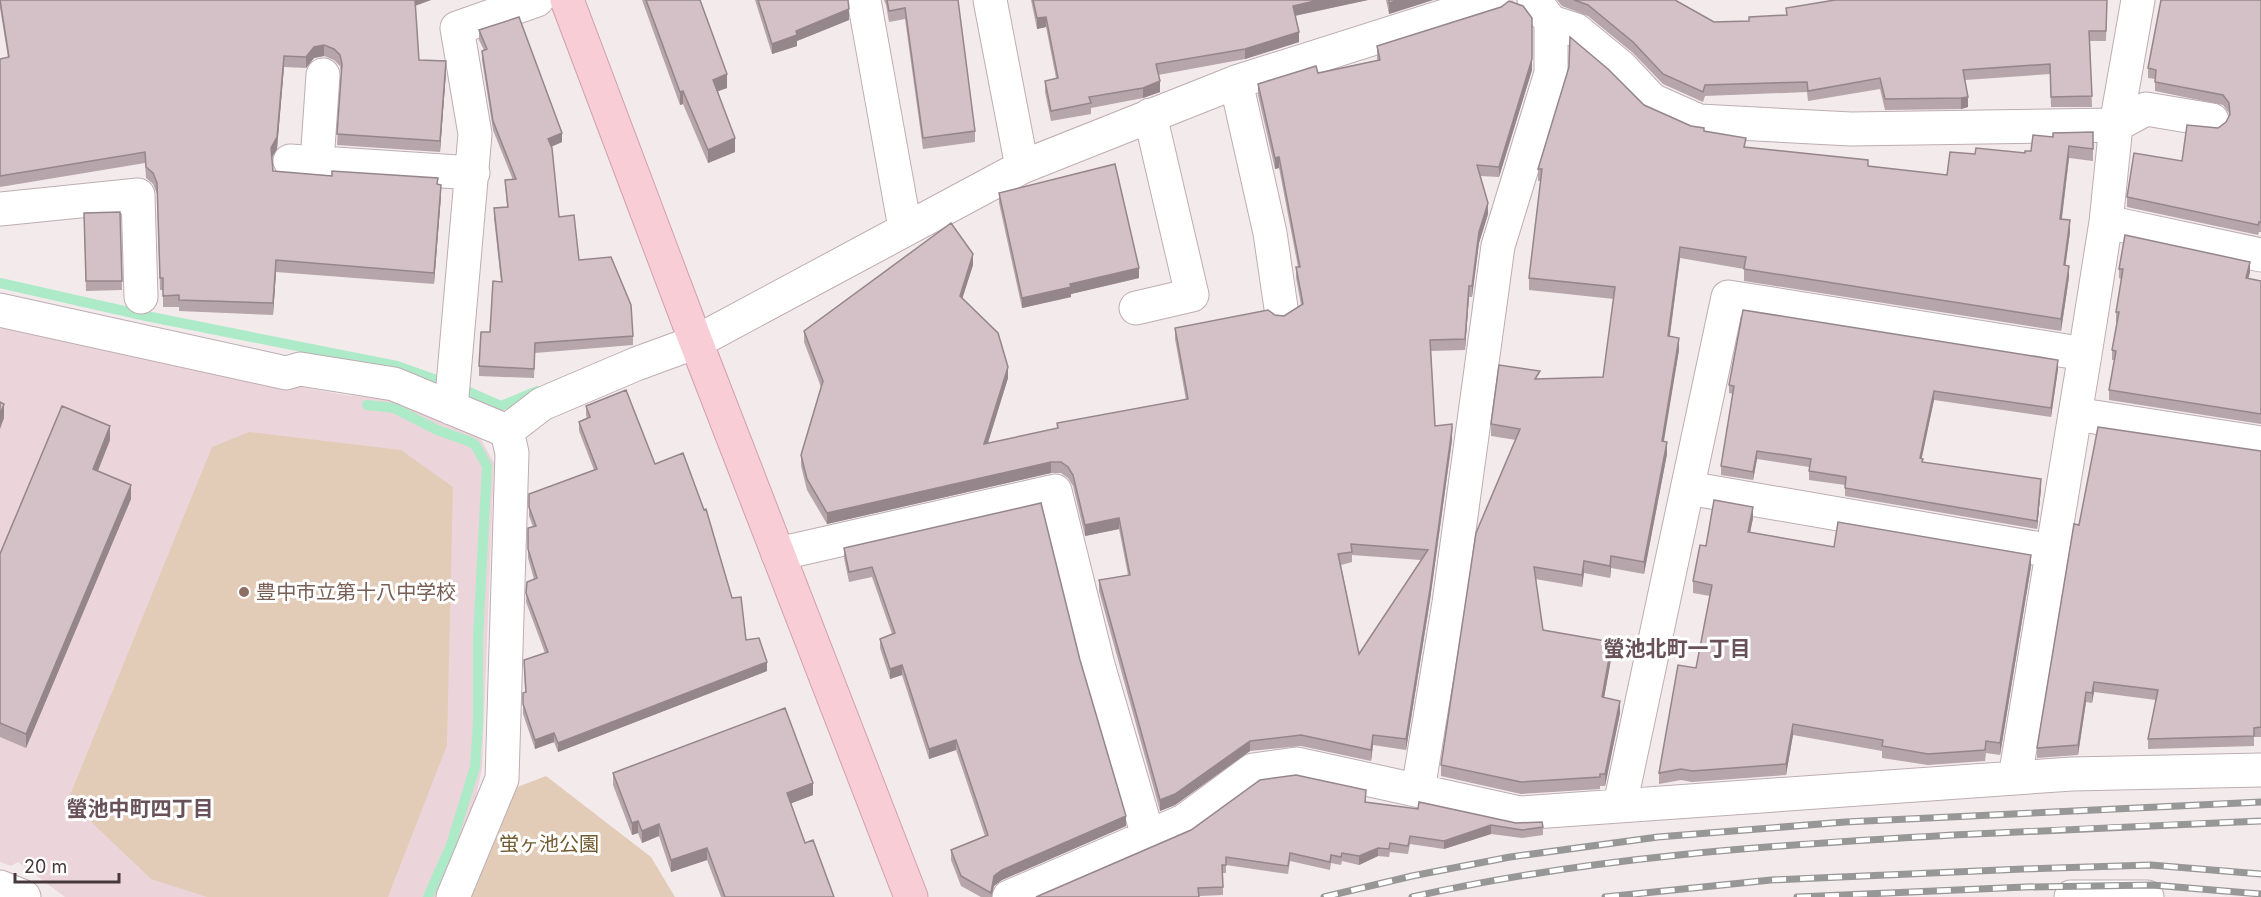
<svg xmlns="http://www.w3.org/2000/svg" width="2261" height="897" viewBox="0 0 2261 897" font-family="Inter,'Noto Sans JP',sans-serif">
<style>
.education{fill:#ebd5da}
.green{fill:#e3ccb7}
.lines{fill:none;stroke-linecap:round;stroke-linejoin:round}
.stream{stroke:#aceac8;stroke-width:10}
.street-casing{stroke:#beadb2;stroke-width:35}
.secondary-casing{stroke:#d1a0ab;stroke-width:35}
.street{stroke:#fff;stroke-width:33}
.secondary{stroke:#f9cdd6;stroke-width:33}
.rail-casing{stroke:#979797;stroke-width:7}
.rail{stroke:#fff;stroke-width:4.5;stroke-dasharray:14;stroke-linecap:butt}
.wall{fill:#b6a5ab;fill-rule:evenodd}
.shaded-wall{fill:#94868b}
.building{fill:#d4c0c7;stroke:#94868b;stroke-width:1.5;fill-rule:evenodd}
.education-dot{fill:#8d6e63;stroke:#fff;stroke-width:2}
.labels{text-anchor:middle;stroke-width:6;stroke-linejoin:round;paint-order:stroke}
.education-label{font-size:20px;fill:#785e54;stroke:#fff;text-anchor:start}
.park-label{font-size:20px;fill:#735c31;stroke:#fff}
.neighbourhood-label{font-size:21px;font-weight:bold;fill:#685159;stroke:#fff}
</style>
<rect width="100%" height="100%" fill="#f3eaec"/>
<path class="education" d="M0,322L220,372L345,395L396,400L481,439L494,463L482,769L475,801L436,897H65L18,862L11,866L0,862Z"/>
<path class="green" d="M249,432L401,450L453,487L447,745L388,897H207L151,879L68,800L212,447Z
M546,776L651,857L675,897H469L515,788Z"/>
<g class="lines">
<path class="stream" d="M0,283L146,316L397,366L442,382
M467,391L501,406L537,391
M367,405L394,408L437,430L471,442L476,446L487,466L478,637V723L475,767L451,845L428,897"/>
<defs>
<path id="street" d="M864,0L905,228
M990,0L1022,167
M1534,0L1551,22L1576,30L1621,67L1652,100L1699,121L1851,129L2116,125L2146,109L2212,120
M1236,82L1270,233L1281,308
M290,161L473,173
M317,162L323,75
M0,209L138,195L141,297
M2106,222L2261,255
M1136,308L1192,295L1150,115
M0,310L286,373L300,369L394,384L507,431
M451,408L475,134L457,28L537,0
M2075,414L2261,443
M1688,488L2052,551
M778,554L1055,491L1098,665L1148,836
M2015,778L2085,354L2106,222L2116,125L2138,0
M1418,790L1449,603L1498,246L1551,73V22
M1620,805L1728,297L2085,354
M0,887L24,897
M453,897L502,779L512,453L507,431L542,404L636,364L696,342L1022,167L1236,82L1495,0
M1009,897L1184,821L1253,770L1297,764L1520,813L2072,774L2261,770
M2071,897H2147"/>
<path id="secondary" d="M567,0L696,342L911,897"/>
</defs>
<use href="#street" class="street-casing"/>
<use href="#secondary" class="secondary-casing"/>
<use href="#street" class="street"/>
<use href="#secondary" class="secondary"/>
<defs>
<path id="rail" d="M1324,897L1412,876L1510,857L1658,837L1845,822L2261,802
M1412,897C1589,857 1772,845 1953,835C2055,830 2158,825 2261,821
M1605,897L1771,880L2023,869L2151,865L2261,874
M1797,897L2025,887L2152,885L2261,894"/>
</defs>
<use href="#rail" class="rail-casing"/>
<use href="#rail" class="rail"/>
</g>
<path class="wall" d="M0,0H431L415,6L419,60L446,72L440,152L337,145L341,73L340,66L334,60L324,56L314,58L306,68L284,67L277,149L272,157L273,171L438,184L441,196L434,284L276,272L273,315L179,311V307H163V290H160L157,194L153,184L146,178L145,163L0,187V59L8,58L0,8Z
M642,0H700L727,88L718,91L735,152L708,163L683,104L680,105Z
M755,0H848L849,20L797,41V46L772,54Z
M884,0H958L975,131V142L923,149L905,19L889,22L886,5Z
M1031,0H1368L1295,16L1299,42L1245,59L1158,75L1160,92L1143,98L1091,108V114L1051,121L1045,92V81L1056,78L1046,27L1037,29Z
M1386,0H1433L1389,14Z
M1557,0H1675L1714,22L1749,21L1786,15V8L2107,0L2106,41H2090L2092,107H2051L2050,74L1965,80L1968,107L1961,109L1885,110L1880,89L1808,101L1807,92L1705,96L1703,102L1663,84L1633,53L1588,16L1562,6Z
M2261,0V232H2259L2258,235L2127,207V197L2182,161L2218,128L2226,122L2230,115L2229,113L2223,105L2155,91V79L2148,78V68Z
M479,30L562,142L551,147L559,217L579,260L633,336V345L535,353L534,378L479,376V366L490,332L501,282L494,218V208L507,207L505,180H513L493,130L482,60V51L484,50L479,40Z
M1377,46L1532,70L1499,177L1480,176L1488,214L1479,243L1472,297H1469L1465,350L1431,351L1435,426L1452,440L1430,600L1406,750L1373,745L1371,761L1301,746L1250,751L1175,805L1160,811L1099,591V580L1128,575L1119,529L1085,536L1073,486L1068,478L1061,473H1051L827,524L807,490L801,466V455L821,387L804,342V331L973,265L962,298L1008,378L988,443L1057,429V423L1186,400L1175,339V328L1275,315L1284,316L1301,305L1296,278V267H1298L1279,168L1275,169L1258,95V84L1318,73L1377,60ZM1352,555L1421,560L1359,654L1341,565L1352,562Z
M1644,105L1691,126L1746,147L1868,166L1947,175L1975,154L2025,153L2031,151L2053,137L2093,132V161L2069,158L2062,219L2070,232L2065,265L2069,277L2061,331L1744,281V269L1680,258L1670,336L1679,350L1663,441L1667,454L1644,574L1611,568L1610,578L1584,573L1582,587L1535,579L1543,630L1612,654L1604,698L1620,713L1605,786H1600V789L1521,794L1441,776V765L1516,440L1491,436V424L1540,379L1603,377L1614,299L1529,290V278L1541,181H1538V169Z
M999,193L1139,278L1071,294V297L1022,308L999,203Z
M120,212L122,290L86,291L84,213Z
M2119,269L2250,272L2248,278L2261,281V424L2109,400V390L2115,360H2112V350L2117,322H2116V312L2121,279L2119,278Z
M2058,369L2051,417L1934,400L1921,458L1923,462L2041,488L2037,529L1845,496V485L1809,480V467L1757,459L1753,480L1721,475V466L1733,394L1729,393V385Z
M586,406L655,464L732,598L746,640L767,671L558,752L554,742L535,749L523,714V693L525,692L524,660L545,653L526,602L527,582L534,579L528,558V528L533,527L529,516V494L594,470L579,431V422L587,418L586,415Z
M110,440L98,471L131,499L26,748L0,737V554Z
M2261,451V737H2254V746L2148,749V739L2156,700L2094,692L2092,703L2086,702L2078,755L2037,758V748L2079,525L2258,452Z
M1753,518L1750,532L1834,547L2031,566L2000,755L1986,753L1985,761L1928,765L1882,758V751L1793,735L1786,775L1692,782L1681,780L1659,784V773L1696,668L1710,596L1693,593V581L1706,546Z
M844,548L1080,660L1126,826L1002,880L994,886L992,897H981L961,886L951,860V850L985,836L956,750L929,759L902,675L890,679L880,648V639L892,634L872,577L849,582L844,558Z
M613,773L813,795L791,803L805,843L834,897H721L707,860L671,872L659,836L642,843L638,833L632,835L613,785Z
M1366,798V802L1543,827V835L1522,838L1491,834L1444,849L1410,844L1408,854L1390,852L1389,857L1378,856L1359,865L1342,861L1341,865L1331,863L1330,870L1290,861L1288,874L1226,865V873H1223V895L1199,896L1036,897Z"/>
<path class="shaded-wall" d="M414,0H431L414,6Z
M1319,0H1368L1293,16V6Z
M1399,0H1433L1389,14V3Z
M849,9V20L797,41V46L772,54V44L796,31Z
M1046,17V27L1037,29V18Z
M1299,32V42L1245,59V49Z
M324,45V56L314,58L306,68V57L314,47Z
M284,56V67L277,149L271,159V148Z
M1532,59V70L1499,177V167Z
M446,61V72L440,152V141Z
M727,74V88L713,93V80Z
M1160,81V92L1143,98V88Z
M683,91V104L680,105V92Z
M1968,97V107L1961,109V98Z
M562,133V142L548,148V139Z
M735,138V152L708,163V150Z
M2069,146V158L2060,231V219Z
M1279,157V168L1275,169V158Z
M441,185V196L434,284V273Z
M1488,203V214L1479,243L1472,297V286L1479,232Z
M2070,220V232L2064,277V265Z
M1680,247V258L1668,348V336Z
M973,254V265L960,306V296Z
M276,260V272L273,315V303Z
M2250,262V272L2246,288V278Z
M2069,266V277L2061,331V319Z
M1139,268V278L1071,294V297L1022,308V298L1070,284Z
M1469,286V297L1465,350V339Z
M1679,338V350L1662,453V441Z
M2058,360V369L2051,417V408Z
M1008,367V378L984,455V444Z
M1934,391V400L1920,467V458Z
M4,404V418L0,429V415Z
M110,426V440L93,483V469Z
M1452,429V440L1430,600L1406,750V739Z
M1667,442V454L1644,574V562Z
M1757,451V459L1753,480V472Z
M1051,462V473L827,524V513Z
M2041,479V488L2037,529V521Z
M131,485V499L26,748V734Z
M1753,507V518L1748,543V532Z
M1119,518V529L1085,536V525Z
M2031,555V566L2000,755V743Z
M1611,556V568L1610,578V566Z
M1584,561V573L1582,587V575Z
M1612,642V654L1602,709V697Z
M767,662V671L558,752V743Z
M902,665V675L890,679V669Z
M2094,682V692L2092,703V693Z
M2086,692V702L2078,755V745Z
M1620,701V713L1605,786V774Z
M1793,724V735L1786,775V764Z
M554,733V742L535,749V740Z
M1373,735V745L1371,761V750Z
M956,740V750L929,759V749Z
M1250,741V751L1175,805L1160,811V800Z
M813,783V795L787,805V793Z
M1126,816V826L1002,880L994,886L991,897L994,876L1002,870Z
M638,821V833L632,835V823Z
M659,824V836L642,843V831Z
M1491,825V834L1444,849V841Z
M707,848V860L671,872V860Z
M1378,848V856L1359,865V856Z"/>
<path class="building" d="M0,0H415L419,60L446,61L440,141L337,134L342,64L340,55L334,49L324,45L314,47L306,57L284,56L277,137L271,148L273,171L332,176V171L438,178L437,184L441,185L434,273L276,260L273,303L179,300V295L163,296V278H160L157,183L153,173L146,167L145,152L0,176V59L9,57Z
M646,0H700L727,74L713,80L735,138L708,150L683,91L680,92Z
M758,0H848L849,9L796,31L797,35L772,44Z
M887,0H958L975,131L923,138L905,8L889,11Z
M1033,0H1319L1293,6L1299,32L1245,49L1156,64L1160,81L1143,88L1089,97L1091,103L1051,111L1045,81L1058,78L1046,17L1037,18Z
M1389,0H1399L1389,3Z
M1574,0H1675L1714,22L1749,21V17L1787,15L1786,8L1835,0H2107L2106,31H2089L2092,96L2051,97L2050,64L1963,70L1968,97L1961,98L1885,99L1880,78L1808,91L1807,82L1705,85L1703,92L1663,74L1633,42L1588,5Z
M2161,0H2261V222H2259L2258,225L2127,197L2134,153L2182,161L2187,125L2218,128L2226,122L2230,114L2229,103L2223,95L2155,82L2156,70L2148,68Z
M1509,1L1523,6L1532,18V59L1499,167L1477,165L1488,203L1479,232L1472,286H1469L1465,339L1430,340L1435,426L1452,424V429L1430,589L1406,739L1373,735L1371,750L1301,735L1250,741L1175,794L1160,800L1099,580L1130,575L1119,518L1085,525L1073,475L1068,467L1061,462H1051L827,513L807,479L801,455L823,381L804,331L951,223L973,254L960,296L998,333L1008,367L984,444L1058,428L1057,423L1188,399L1175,328L1268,310L1275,315L1284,316L1303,304L1296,267H1300L1279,157L1275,158L1258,84L1316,66L1318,73L1380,60L1377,46L1501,7ZM1351,544L1428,550L1359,654L1338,554L1352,552Z
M519,17L562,133L548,139L552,148L559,217L574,215L579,260L611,257L631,305L633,336L535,343L534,369L479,366L481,332H490L493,281L502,282L494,208L508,207L505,180L516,179L493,121L482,51L487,49L479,30Z
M1570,37L1608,69L1644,105L1691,126L1704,128V131L1746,138L1744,147L1868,160V166L1947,175L1950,152L1975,154L1976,148L2025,153V151H2031L2033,135L2053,137V133L2093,132V149L2069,146L2060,219L2070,220L2064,265L2069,266L2061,319L1744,269L1746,257L1680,247L1668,336L1679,338L1662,441L1667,442L1644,562L1611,556L1610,566L1584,561L1582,575L1534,567L1543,630L1612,642L1602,697L1620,701L1605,774H1600V777L1521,782L1441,765L1476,533L1520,429L1491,424L1499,365L1540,371L1535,379L1603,377L1615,287L1529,278L1542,169H1538L1569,67Z
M1115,164L1139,268L1070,284L1071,287L1022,298L999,193Z
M120,212L122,281H86L84,213Z
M2125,235L2250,262L2246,278L2261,281V414L2109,390L2116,351L2112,350L2119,312H2116L2123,269H2119Z
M1743,310L2058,360L2051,408L1934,391L1920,458L1923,459L1922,462L2041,479L2037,521L1845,488L1846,477L1809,471L1811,459L1757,451L1753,472L1721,466L1734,386L1729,385Z
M626,390L655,464L683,453L704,510L706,509L732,598L741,597L746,640L759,638L767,662L558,743L554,733L535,740L523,704V693L526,692L524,660L548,652L526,593L527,582L537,578L528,549V528L536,526L529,507V494L597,469L579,422L590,417L586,406Z
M0,402L4,404L0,415Z
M62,406L110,426L93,469L131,485L26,734L0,723V554Z
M2098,427L2261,451V727L2254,728V736L2148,739L2158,690L2094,682L2092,693L2086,692L2078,745L2037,748L2074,524L2079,525Z
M1714,500L1753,507L1748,532L1834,547L1838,522L2031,555L2000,743L1986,741L1985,750L1928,754L1882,746L1883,740L1793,724L1786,764L1692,771L1681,769L1659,773L1678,665L1696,668L1712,585L1693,581L1700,545L1706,546Z
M1041,503L1080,660L1126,816L1002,870L994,876L991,893L961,876L951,850L988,835L956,740L929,749L902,665L890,669L880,639L895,633L872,567L849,572L844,548Z
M785,708L813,783L787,793L805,843L813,840L834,897H725L707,848L671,860L659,824L642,831L638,821L632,823L613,773Z
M1296,775L1366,790L1365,802L1418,809L1419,802L1516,823L1542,822L1543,827L1522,830L1491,825L1444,841L1410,836L1408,846L1390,843L1389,849L1378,848L1359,856L1342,853L1341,857L1331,855L1330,862L1290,853L1288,866L1226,857V865H1222L1223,887L1198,888L1199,897H1036L1191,830L1260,780Z"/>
<circle class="education-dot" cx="244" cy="592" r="6"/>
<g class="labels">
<g class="education-label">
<text x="256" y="599">豊中市立第十八中学校</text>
</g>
<g class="park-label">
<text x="549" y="851">蛍ヶ池公園</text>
</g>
<g class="neighbourhood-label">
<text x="1677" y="656">螢池北町一丁目</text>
<text x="140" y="816">螢池中町四丁目</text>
</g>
</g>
<path d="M15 873v9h104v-9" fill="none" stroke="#46383d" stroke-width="3"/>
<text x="24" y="873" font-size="18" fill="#46383d" stroke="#ffffff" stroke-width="4.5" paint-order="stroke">20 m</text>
</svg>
